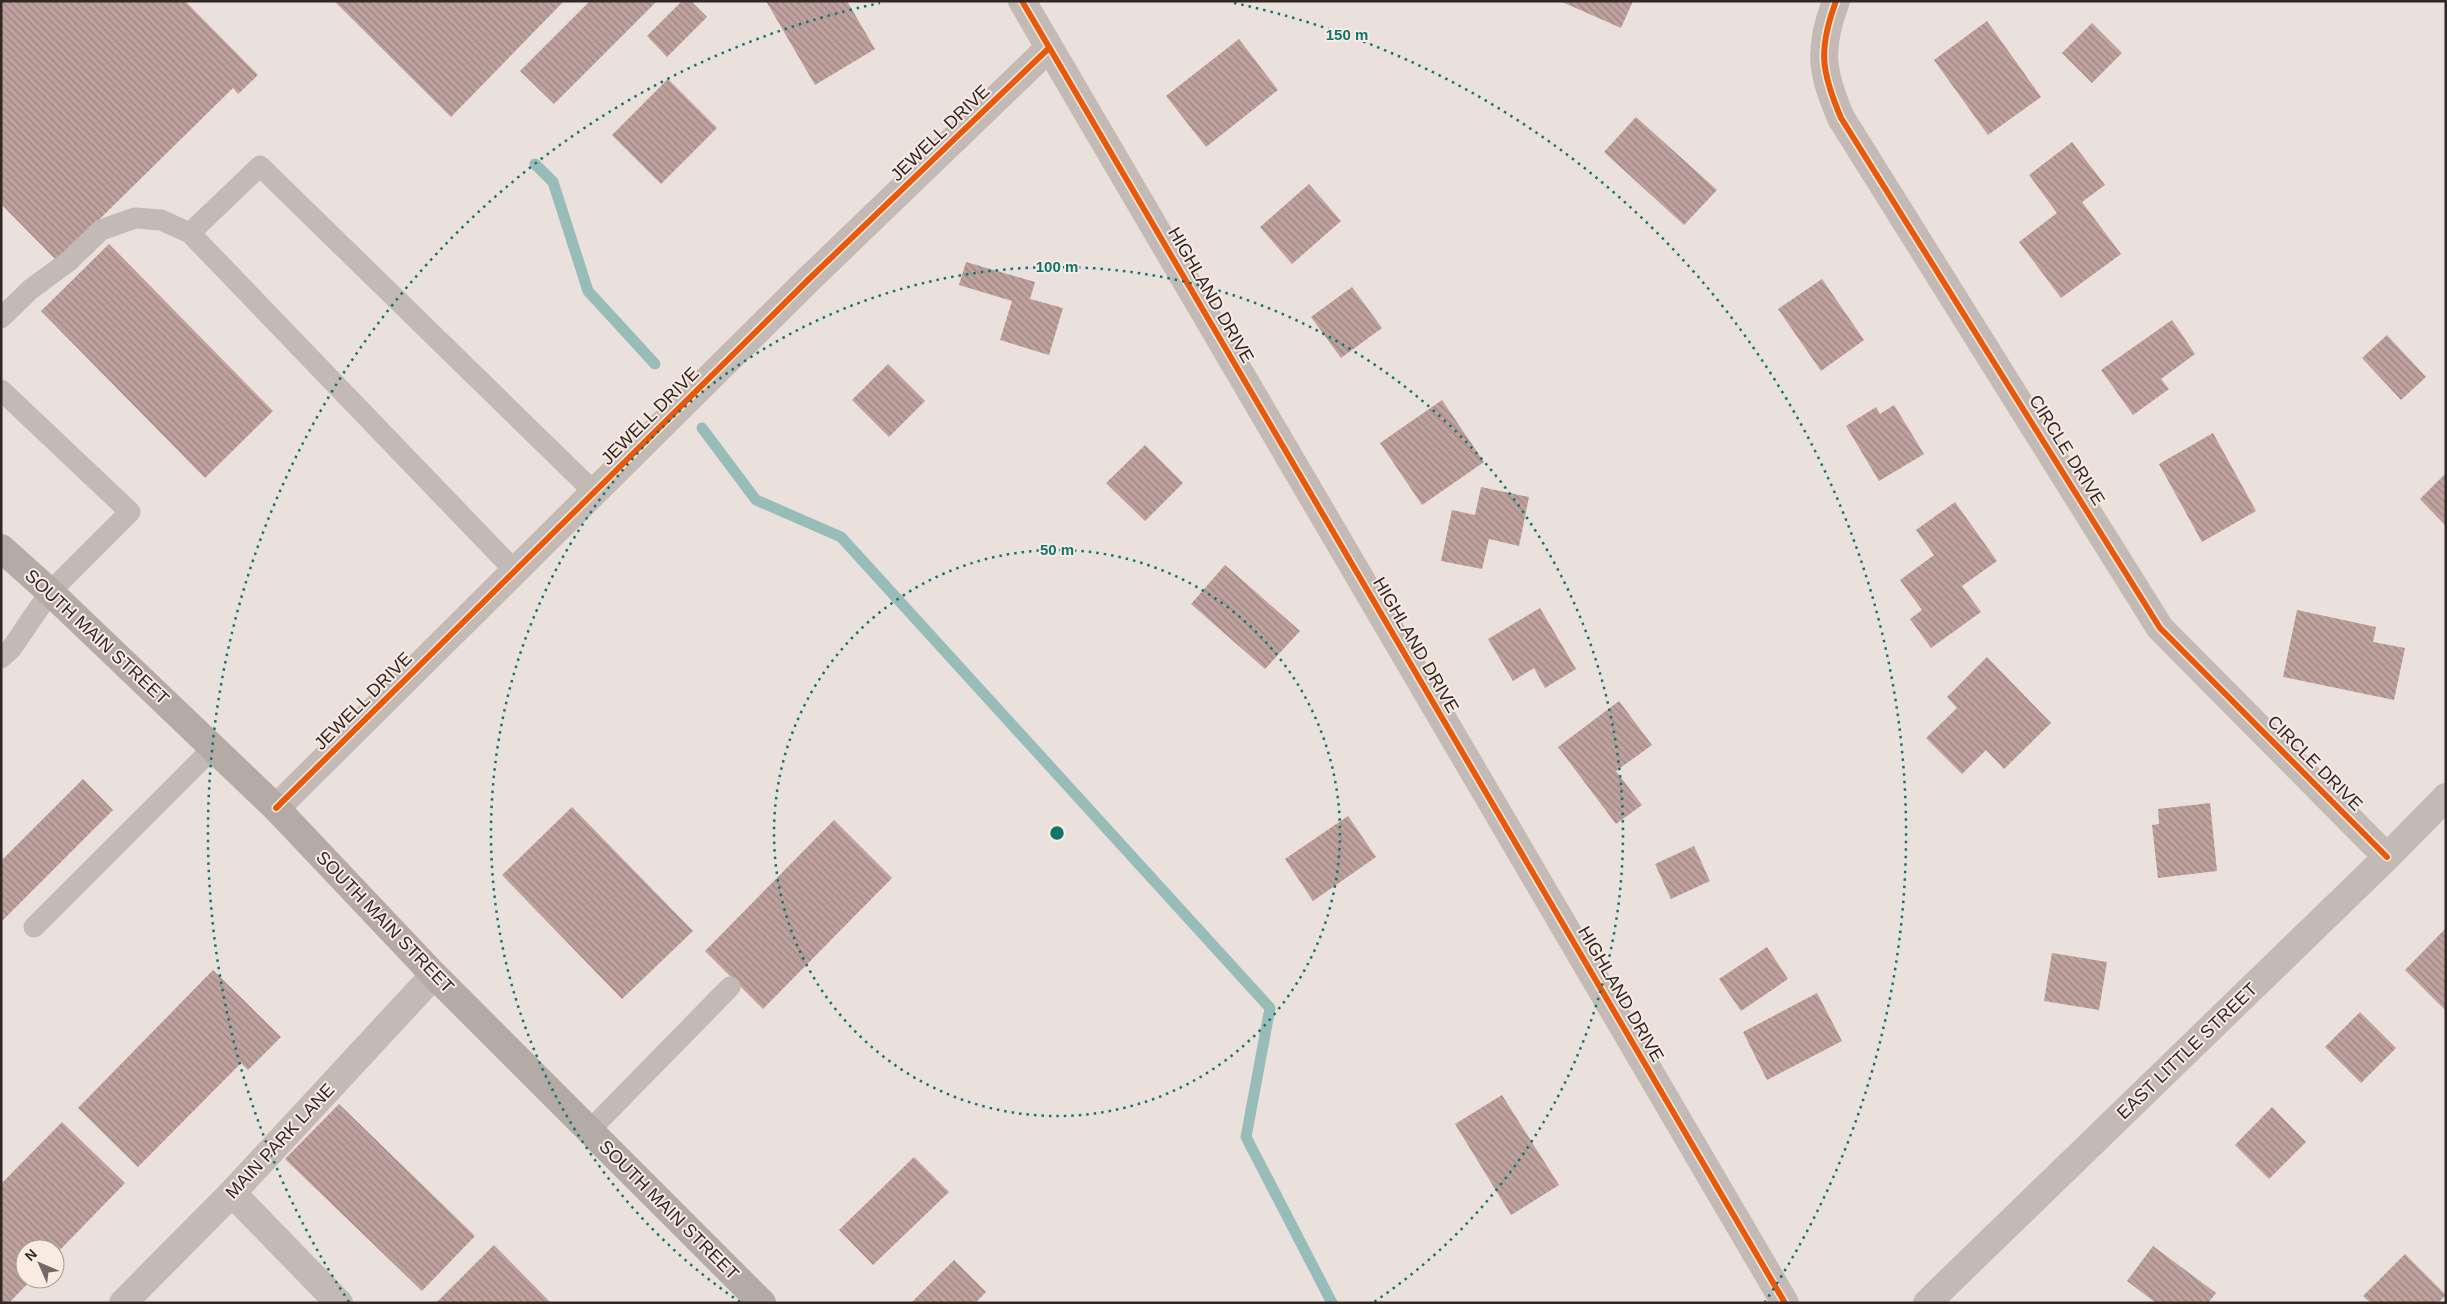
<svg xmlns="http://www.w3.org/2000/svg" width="2447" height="1304" viewBox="0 0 2447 1304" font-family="Arial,sans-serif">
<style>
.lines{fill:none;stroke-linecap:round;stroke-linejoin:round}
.stream{stroke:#98bdb8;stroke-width:11}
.building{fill:url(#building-back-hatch)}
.lane{stroke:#c3bab6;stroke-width:21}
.street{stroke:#c3bab6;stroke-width:28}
.secondary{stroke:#b4aaa6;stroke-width:28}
.cycleway-casing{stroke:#f9ebe2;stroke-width:9}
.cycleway{stroke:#e8590c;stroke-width:6}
.ring{fill:none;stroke:#0f766e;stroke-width:2.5;stroke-dasharray:2.5 5}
.labels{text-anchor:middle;stroke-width:4;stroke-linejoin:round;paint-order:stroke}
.street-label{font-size:18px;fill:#332724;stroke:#f9ebe2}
.centre{fill:#0f766e;stroke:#f9ebe2;stroke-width:2.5}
.ring-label{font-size:15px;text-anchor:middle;font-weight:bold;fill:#0f766e;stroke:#f9ebe2;stroke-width:4;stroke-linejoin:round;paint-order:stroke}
</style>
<defs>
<pattern id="building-back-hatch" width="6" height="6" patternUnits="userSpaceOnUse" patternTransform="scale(1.25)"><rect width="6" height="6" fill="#bfa29d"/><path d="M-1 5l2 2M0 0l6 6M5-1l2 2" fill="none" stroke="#9c8480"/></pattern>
</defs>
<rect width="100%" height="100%" fill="#ebe1dc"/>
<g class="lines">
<path class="stream" d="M535,164L553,182L588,291L655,364
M702,428L756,500L841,537L1270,1008L1246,1137L1332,1303"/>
</g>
<path class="building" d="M1,1H185L258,75L238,94L233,88L57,261L1,204Z
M334,1H564L451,117Z
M590,1H657L554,104L520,71Z
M682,1H691L707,17L667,57L647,36Z
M766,1H847L875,49L815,85Z
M1560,1H1633L1621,28Z
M1987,21L2041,97L1988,135L1934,60Z
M2092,23L2122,53L2092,83L2062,53Z
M1239,39L1278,90L1206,147L1166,96Z
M668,79L717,128L661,184L612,135Z
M1636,117L1717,190L1684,225L1604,152Z
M2072,142L2105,185L2082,202L2121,254L2061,298L2019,242L2057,213L2029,175Z
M1309,184L1341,221L1292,264L1260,227Z
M109,244L273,411L205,478L41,311Z
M966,262L1035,282L1030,299L1063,308L1049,355L1000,340L1012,301L959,285Z
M1822,279L1864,340L1821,371L1778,309Z
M1352,287L1382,328L1341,358L1311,317Z
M2172,320L2195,354L2161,379L2169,389L2133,415L2101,370Z
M2387,335L2426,377L2401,400L2362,358Z
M888,364L925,401L889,437L852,400Z
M1442,400L1484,462L1422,505L1380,443Z
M1894,405L1924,454L1879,481L1846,426L1876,407L1880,414Z
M2213,433L2256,511L2202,542L2159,464Z
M1145,445L1183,483L1145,521L1106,483Z
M2446,473V526L2420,499Z
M1481,487L1529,497L1519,546L1489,539L1482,569L1441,561L1452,510L1475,515Z
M1955,502L1997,561L1962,586L1981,612L1931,648L1910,619L1922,610L1900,580L1934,555L1916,530Z
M1225,565L1300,631L1265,669L1191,604Z
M1540,608L1576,669L1545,688L1534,668L1513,681L1488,639Z
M2297,610L2376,627L2373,642L2405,648L2394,700L2283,677Z
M1987,657L2051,723L2004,769L1986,750L1962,774L1926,738L1957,708L1947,697Z
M1619,701L1652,745L1616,771L1642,805L1616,824L1558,747Z
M83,779L113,810L1,922V861Z
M2210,803L2217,871L2158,878L2152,825L2159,824L2158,809Z
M572,807L693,931L622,999L502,875Z
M1348,816L1376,857L1313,901L1285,859Z
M834,820L892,878L763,1009L705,951Z
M1694,846L1710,881L1671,899L1655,864Z
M2446,928V1011L2405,970Z
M1767,947L1788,979L1741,1011L1719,979Z
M2052,953L2107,962L2099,1010L2044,1001Z
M213,970L281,1037L248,1070L241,1063L138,1167L78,1108Z
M1817,993L1842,1041L1767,1080L1743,1032Z
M2360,1012L2396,1048L2361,1083L2325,1047Z
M1502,1095L1559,1185L1511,1215L1455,1124Z
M339,1104L475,1236L422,1291L285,1159Z
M2272,1107L2306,1142L2269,1179L2235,1145Z
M62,1122L125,1183L55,1255V1249H25V1279H32L9,1303H1V1184Z
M914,1157L949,1192L873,1265L839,1230Z
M494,1245L551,1303H436Z
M2153,1246L2216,1293L2208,1303H2156L2127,1281Z
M2405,1254L2446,1295L2438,1303H2371L2363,1296Z
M954,1260L986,1292L975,1303H911Z"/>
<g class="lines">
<path class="lane" d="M1,318L31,289L69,261L101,230L135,218L161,220L190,233
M1,390L130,512L50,592L11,649L1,658
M515,571L190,233L260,166L594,492
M34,927L213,748
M590,1130L730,987"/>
<path class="street" d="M1022,1L1785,1303
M1836,1C1818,50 1821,71 1841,118L2160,628L2387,857
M276,808L808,280L1049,48
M232,1193L339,1303
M123,1303L232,1193L434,975
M1927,1303L2387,857L2446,797"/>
<path class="secondary" d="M1,548L50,592L276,808L434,975L762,1303"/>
<defs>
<path id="cycleway" d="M1022,1L1785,1303
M1836,1C1818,50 1821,71 1841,118L2160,628L2387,857
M276,808L808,280L1049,48"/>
</defs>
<use href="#cycleway" class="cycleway-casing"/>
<use href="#cycleway" class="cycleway"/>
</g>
<g class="ring">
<circle cx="1057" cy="833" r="283"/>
<path d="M740 1302A566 566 0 1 1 1374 1302"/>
<path d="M349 1302A849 849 0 0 1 880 3M1234 3A849 849 0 0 1 1765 1302"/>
</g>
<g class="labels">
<g class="street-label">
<text transform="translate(940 133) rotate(-44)" y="6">JEWELL DRIVE</text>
<text transform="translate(1211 295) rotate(60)" y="6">HIGHLAND DRIVE</text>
<text transform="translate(650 416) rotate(-45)" y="6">JEWELL DRIVE</text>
<text transform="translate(2067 450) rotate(58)" y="6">CIRCLE DRIVE</text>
<text transform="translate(97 637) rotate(43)" y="6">SOUTH MAIN STREET</text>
<text transform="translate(1416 645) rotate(60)" y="6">HIGHLAND DRIVE</text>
<text transform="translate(363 701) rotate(-45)" y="6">JEWELL DRIVE</text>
<text transform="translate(2315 763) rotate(45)" y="6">CIRCLE DRIVE</text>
<text transform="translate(385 922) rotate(46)" y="6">SOUTH MAIN STREET</text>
<text transform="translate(1621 994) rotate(60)" y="6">HIGHLAND DRIVE</text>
<text transform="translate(2187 1051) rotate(-44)" y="6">EAST LITTLE STREET</text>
<text transform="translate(280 1141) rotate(-47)" y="6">MAIN PARK LANE</text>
<text transform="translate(669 1210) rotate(45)" y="6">SOUTH MAIN STREET</text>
</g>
</g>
<circle cx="1057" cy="833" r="8" class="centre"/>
<g class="ring-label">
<text x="1347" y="40">150 m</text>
<text x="1057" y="272">100 m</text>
<text x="1057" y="555">50 m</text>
</g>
<rect width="2447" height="1304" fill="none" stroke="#332724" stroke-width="5"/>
<g transform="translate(40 1264) rotate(315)"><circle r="24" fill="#f9ebe2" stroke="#aa9d96"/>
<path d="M0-4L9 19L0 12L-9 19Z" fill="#736864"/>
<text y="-8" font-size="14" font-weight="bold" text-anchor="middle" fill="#332724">N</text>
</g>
</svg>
